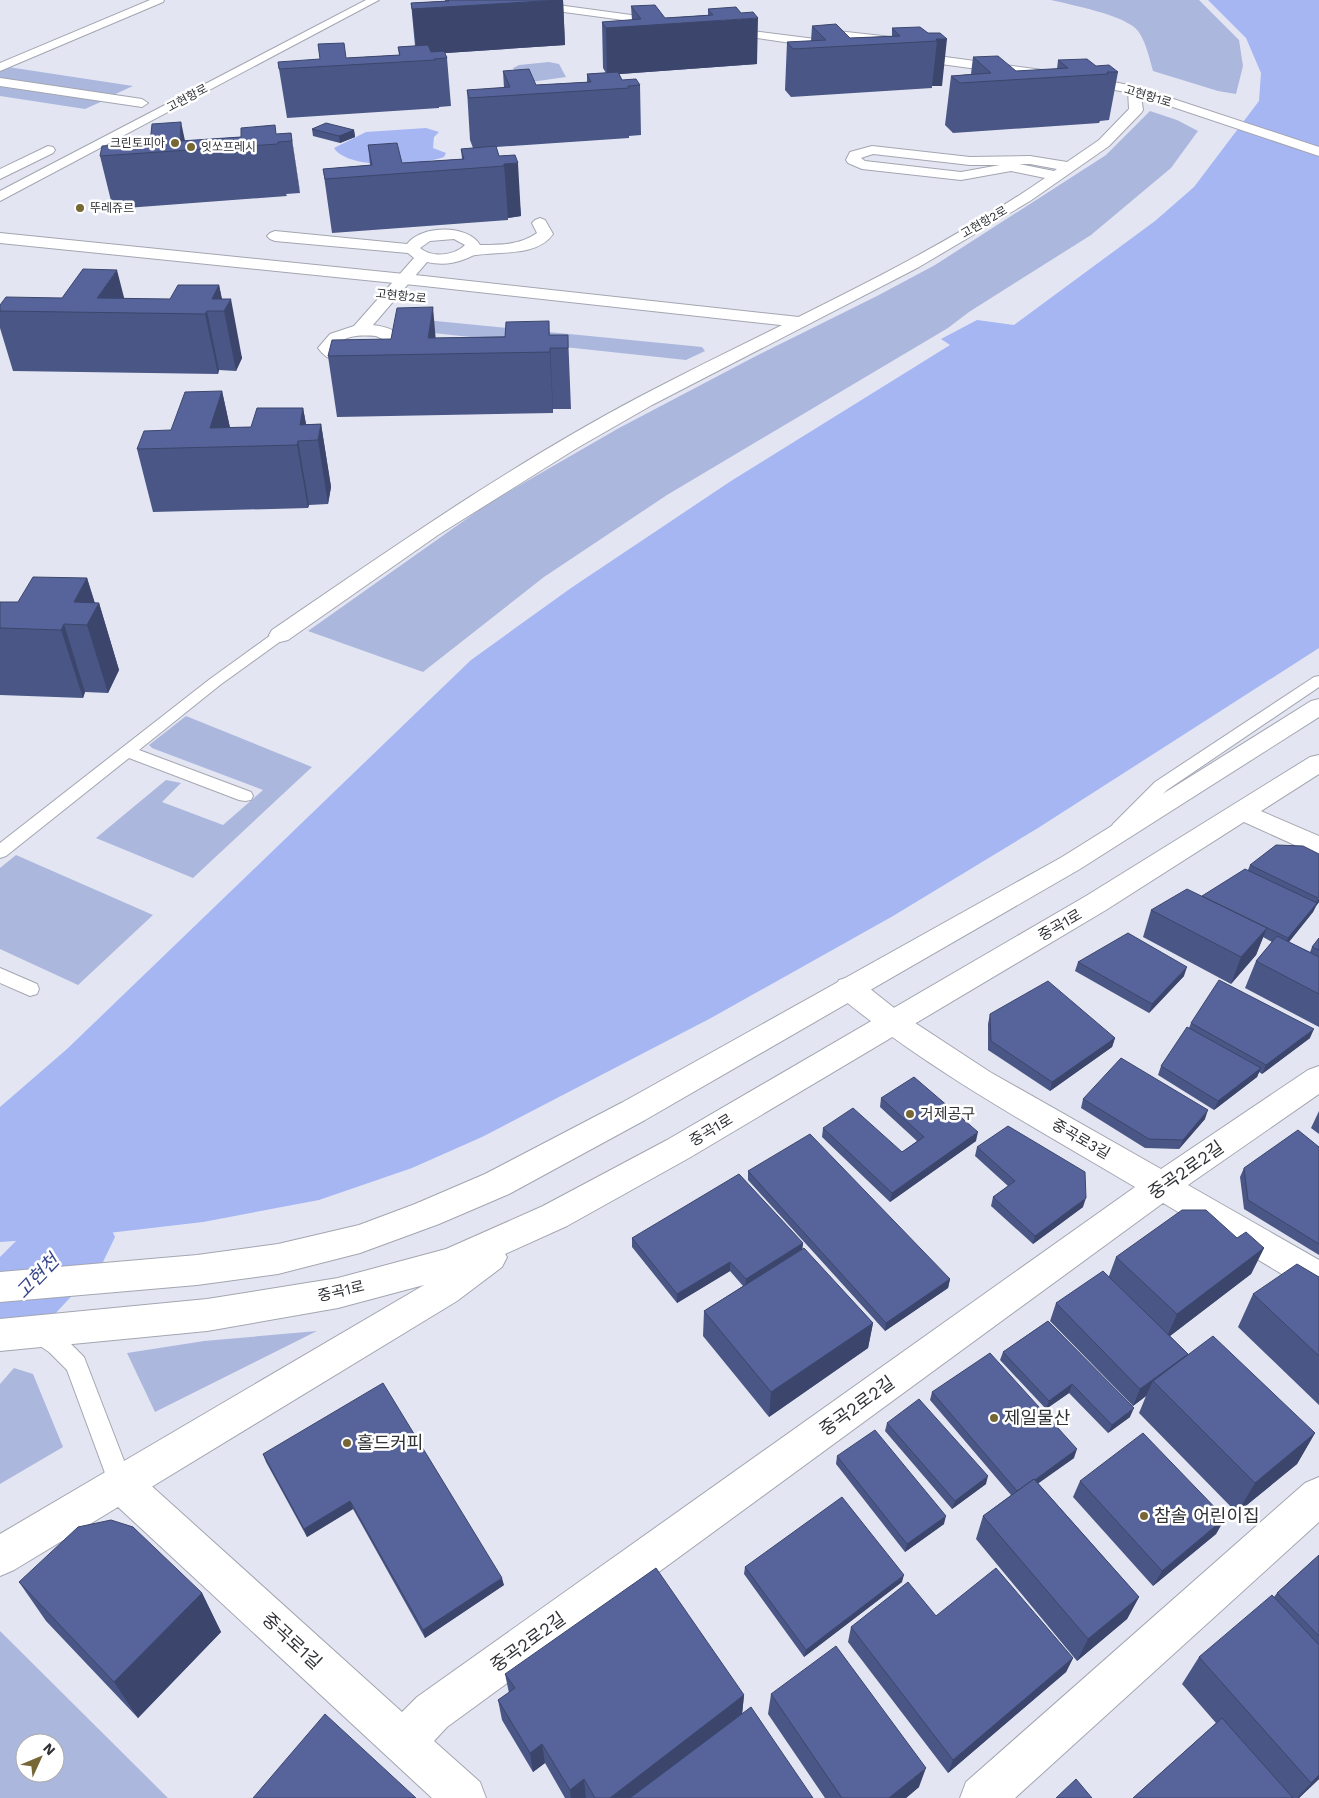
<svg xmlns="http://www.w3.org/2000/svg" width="1319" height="1798" viewBox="0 0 1319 1798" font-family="'Work Sans','Noto Sans KR',sans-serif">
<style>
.green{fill:#acb7de;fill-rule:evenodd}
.water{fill:#a5b6f3}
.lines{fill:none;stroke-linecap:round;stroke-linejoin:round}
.river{fill:#a5b6f3;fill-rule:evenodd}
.lane-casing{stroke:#a3a6b1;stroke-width:2}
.street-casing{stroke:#a3a6b1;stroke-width:2}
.secondary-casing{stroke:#a3a6b1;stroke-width:2}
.lane{fill:#fff;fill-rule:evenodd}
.street{fill:#fff;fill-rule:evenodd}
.secondary{fill:#fff;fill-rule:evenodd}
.wall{fill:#4a5685}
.shaded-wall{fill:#3c466c}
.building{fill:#56649b;stroke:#3c466c}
.poi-dot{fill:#766734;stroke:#fff;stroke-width:2}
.labels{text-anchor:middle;stroke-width:5;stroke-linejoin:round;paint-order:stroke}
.far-street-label{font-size:12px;fill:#2f3135;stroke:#fff}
.far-poi-label{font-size:12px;fill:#2f3135;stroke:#fff;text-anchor:start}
.street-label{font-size:15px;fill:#2f3135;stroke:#fff}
.poi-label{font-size:15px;fill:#2f3135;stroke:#fff;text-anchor:start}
.near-street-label{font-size:18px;fill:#2f3135;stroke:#fff}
.near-poi-label{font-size:18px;fill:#2f3135;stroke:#fff;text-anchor:start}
.near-water-label{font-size:19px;font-style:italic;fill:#36448b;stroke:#fff}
</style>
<rect width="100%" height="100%" fill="#e3e6f2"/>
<path class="green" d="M1051,0H1199L1239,40L1243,66L1236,94L1218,91L1153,71C1149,57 1146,42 1138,31C1126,15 1071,5 1051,0Z
M549,62L559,64L566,77L531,82L519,80L513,68L519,65Z
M8,67L133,86L111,96L0,79V70Z
M0,84L105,100L85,109L0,96Z
M1150,111L1177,120L1198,131L1171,168L1091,235L969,312L948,328L667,495L544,577L423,672L308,631L489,503L619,428L754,357L877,296L935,265L1106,155Z
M405,318L702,347L705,351L686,360L396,329Z
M186,716L312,767L193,878L96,838L166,780L181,783L162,802L223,825L263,790L152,748L149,745Z
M16,855L153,915L78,985L0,949V868Z
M317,1331L155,1412L127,1353L204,1341Z
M14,1368L33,1374L63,1447L0,1484V1384Z
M0,1631L168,1798H0ZM25,1743H55V1773H25Z"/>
<path class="water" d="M1208,0H1319V648L1038,828L893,916L711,1018L482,1137L412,1168L319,1200L203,1222L74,1237L0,1242V1107L67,1049L471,660L571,588L731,481L950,345L941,339L977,320L1014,325L1155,221L1194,187L1259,101L1261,73L1246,38Z
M426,128L439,132L434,137L433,148L446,153L444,157C421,165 349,171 334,148L366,132Z"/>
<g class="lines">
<path class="river" d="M74,1202L103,1212L115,1237L103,1262L30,1341L0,1352V1257L45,1212Z"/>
<defs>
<path id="lane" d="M280,631L285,632L287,635L285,638L220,685L139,750L251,792L253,796L251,800L245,801L239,800L129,758L6,856L0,858V843L210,679L275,632Z
M1319,676V687L1167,790L1125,832L1119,834L1113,832L1111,828L1113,824L1155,782L1314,677Z
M0,968L37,984L39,989L37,994L30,996L0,983Z
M39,1323L65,1338L84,1357L133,1484L130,1492L121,1496L112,1492L67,1370L49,1352L31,1340L28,1333L31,1326Z"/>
<path id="street" d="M150,0H164L163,2L0,71V63Z
M0,78L142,99L148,103L142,107L0,86Z
M1134,86L1140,90L1143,110L1141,113L1109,146L1030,201L919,267L652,405L577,448L438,535L288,640L280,642L272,640L269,635L272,630C392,548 512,464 641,396C776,325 919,265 1045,178L1011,171L961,180L862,169L848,163L846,160L850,152L872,146L970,157L1030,156L1067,162L1099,140L1129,109L1128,90ZM873,154L970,165H1000L961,172L865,161L861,158ZM1019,164H1030L1057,169L1054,171Z
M540,218L545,220L553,234C537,257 500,251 476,255C472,255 469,258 465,259C453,264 440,265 427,262L373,325C387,327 400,330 405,345C387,371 336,374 318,348L330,334L354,326L414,258L408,253L275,241L270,239L267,236L270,233L275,231L407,244C421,225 468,224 480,245C500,245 520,245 537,233L532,223L535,220ZM454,239L465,245C454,256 432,258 420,248L430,241ZM376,336L385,340L387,344C375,356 348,361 336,347C343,334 363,335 376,336Z
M1242,803L1319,836V856L1233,817L1229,811L1233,805Z
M849,977L859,980L903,1015L990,1072L1161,1169L1308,1070L1319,1066V1094L1188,1185L1319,1260V1293L1307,1289L1163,1203L447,1727L434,1741L480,1782L486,1798H432L118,1507L14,1570L0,1576V1534L107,1471L121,1466L135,1471L402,1712L417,1697L1135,1187C1034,1127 930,1071 839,996L834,988L839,980Z
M1319,1477V1522L1015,1798H960L966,1782L1305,1483Z"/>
<path id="secondary" d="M366,0H379L0,201V191Z
M491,0H521L668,20L674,23L668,26L496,3Z
M720,27L839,42L845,46L839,50L716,32L714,30L716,28Z
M819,29L901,38L907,42L901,46L815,34L813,32Z
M908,52L1072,74L1134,86L1319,147V156L1131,93L1072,82L904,59L902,56Z
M48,146L53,147L55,150L53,153L0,179V169Z
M0,233L424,276L799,317L805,318L807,322L805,326L799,327L424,286L0,243Z
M1319,699V717L1080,869L645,1120L509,1194L439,1224L360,1253L278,1274L197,1285L0,1302V1272L197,1255L278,1244L359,1225L415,1204L485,1174L623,1102L1062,857L1311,701Z
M1319,755V774L1106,910L689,1158L567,1226L505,1254L507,1257L502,1267L457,1301L135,1497L121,1502L107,1497L102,1484L107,1471L424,1285L338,1308L207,1331L0,1351V1319L207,1299L338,1278L446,1249L543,1206L667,1140L1086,896L1310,757Z"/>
</defs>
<use href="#lane" class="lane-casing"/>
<use href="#street" class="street-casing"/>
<use href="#secondary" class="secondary-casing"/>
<use href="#lane" class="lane"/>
<use href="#street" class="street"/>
<use href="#secondary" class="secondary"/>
</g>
<path class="wall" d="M445,0H563L565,45L445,53L447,58L451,106L439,107V108L287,118L279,69L346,58L399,55L398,47L415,46L411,3L445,1Z
M631,6L665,18L708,15V9L757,64L619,74L622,80L640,85L641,135L629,136V138L496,147L499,156L515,155L521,216L508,218V220L332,233L323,169L370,165L368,145L402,163L462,159L461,149L473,148L470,140L467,90L504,88L503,71L536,85L587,82V74L606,73L603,68L602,22L632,20Z
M812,26L850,38L892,36V28L928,33H940L942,86H932V88L791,97L785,90L787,42L811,41Z
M973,57L1016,71L1057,69L1058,60L1096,66L1118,72L1109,120L1100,121L1099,123L953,133L945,125L951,76L971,74Z
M312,129L354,130L355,137L340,143L313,136Z
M291,133L300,193L286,194L287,196L113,209L100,156L185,141Z
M219,285L222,299L242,358L236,371L219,370L218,374L13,371L0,328V305L170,299Z
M568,335L571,409H553V413L337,417L328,356L436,338Z
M222,391L230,428L251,427L303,408L306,424H321L331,487L328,504L309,505L308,508L153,512L137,449L171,430Z
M87,578L95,603H99L119,670L108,693L85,692L83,698L0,695V602H18Z
M1303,846L1319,902L1316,906L1313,912L1289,942L1310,952L1312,947L1319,938V1027L1245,988L1256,961L1272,942L1263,937L1256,955L1231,984L1143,937L1151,910L1202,896L1248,870L1250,865Z
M1078,962L1184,976L1149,1013L1075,971Z
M990,1014L1115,1038L1112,1047L1050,1091L988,1050V1024Z
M1191,1023L1310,1038L1262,1074L1259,1072L1257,1077L1214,1110L1158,1075L1161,1066L1189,1028Z
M881,1098L976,1141L890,1202L822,1137L823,1128L902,1152L917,1141L880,1107Z
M1083,1099L1205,1119L1179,1149L1145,1148L1081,1108Z
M1319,1111V1134L1311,1128Z
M977,1147L1083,1207L1033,1244L991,1206L993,1197L1008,1186L975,1156Z
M1319,1147V1255L1244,1209L1240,1177L1244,1168Z
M748,1171L950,1279L948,1288L885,1331L748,1180Z
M632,1238L803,1243L802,1249L873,1323L868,1348L769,1417L703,1336L704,1311L743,1286L730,1271L677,1303L632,1247Z
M1237,1238L1264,1248L1251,1274L1170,1336L1188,1354L1187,1356L1315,1433L1297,1464L1237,1513L1139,1413L1146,1396L1133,1406L1050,1321L1056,1303L1109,1276L1116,1257Z
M1319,1277V1405L1238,1327L1253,1294Z
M1048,1321L1130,1417L1108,1433L1069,1393L1046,1409L1000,1360L1003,1352Z
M932,1392L1074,1458L1038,1483L1139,1597L1127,1619L1077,1661L976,1539L983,1516L1011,1495L930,1400Z
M887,1423L986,1484L952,1509L885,1431Z
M263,1454L504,1585L425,1638L353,1509L307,1537L266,1462Z
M837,1456L944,1524L905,1552L836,1464Z
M1080,1481L1225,1518L1216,1534L1153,1586L1073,1497Z
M1319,1555V1779L1299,1798H1133L1216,1723L1182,1684L1199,1657L1274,1597L1277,1593Z
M745,1567L902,1582L804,1657L744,1574Z
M19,1582L202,1593L221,1632L138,1718L46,1621Z
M936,1616L1073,1658L1066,1672L948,1773L848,1642L851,1627Z
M505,1674L744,1695L742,1714L813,1798H565L545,1763L533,1772L502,1720L498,1700L509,1693Z
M771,1694L919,1787L906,1798H825L768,1714Z"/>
<path class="shaded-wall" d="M563,0L565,45L417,55L412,9Z
M758,18L757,64L607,75L606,28Z
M936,39H947L942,86H932L937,41Z
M181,122L187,150L180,141Z
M354,130L355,137L340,143L339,136Z
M291,133L299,185L300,193L292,141Z
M518,163L521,216L508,218L504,164Z
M117,270L128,313L97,298Z
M219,285L224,310L231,299L242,358L236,371L224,311L212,299Z
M433,307L437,354L428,338Z
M207,311L219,370L218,374L205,314Z
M549,321L553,409V413L549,335Z
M222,391L234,446L210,428Z
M303,408L309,441L300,425Z
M321,424L331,487L328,504L318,440Z
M298,441L309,505L308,508L297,445Z
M87,578L96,608L99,603L119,670L108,693L87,625L74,602Z
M64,624L85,692L83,698L61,630Z
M1319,897V902L1316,906L1313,912L1284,948L1288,938L1315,905Z
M1267,928L1256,955L1231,984L1241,957Z
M1187,967L1184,976L1149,1013L1152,1004Z
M1314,1029L1310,1038L1262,1074L1266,1065Z
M1115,1038L1112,1047L1050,1091L1052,1082Z
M1261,1068L1257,1077L1214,1110L1218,1101Z
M1208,1110L1205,1119L1179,1149L1183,1140Z
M978,1132L976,1141L890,1202L892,1193Z
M1086,1198L1083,1207L1033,1244L1035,1236Z
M803,1243L802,1252L745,1288L746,1279Z
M1264,1248L1251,1274L1166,1339L1177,1314Z
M730,1262V1271L677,1303V1294Z
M950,1279L948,1288L885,1331L886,1323Z
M873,1323L868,1348L769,1417L771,1392Z
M1188,1354L1180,1371L1153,1381L1146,1396L1133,1406L1140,1389Z
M1072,1384L1069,1393L1046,1409L1049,1401Z
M1134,1408L1130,1417L1108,1433L1112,1425Z
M1315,1433L1297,1464L1237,1513L1255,1483Z
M1077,1449L1074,1458L1015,1500L1018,1491Z
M988,1476L986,1484L952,1509L955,1501Z
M350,1501L353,1509L307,1537L304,1529Z
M946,1516L944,1524L905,1552L907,1544Z
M1225,1518L1216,1534L1153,1586L1162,1571Z
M904,1575L902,1582L804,1657L806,1650Z
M502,1578L504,1585L425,1638L423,1630Z
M202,1593L221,1632L138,1718L114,1682Z
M1139,1597L1127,1619L1077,1661L1088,1639Z
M1073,1658L1066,1672L948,1773L953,1760Z
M744,1695L742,1715L636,1798H610Z
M542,1744L545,1763L533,1772L530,1753Z
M926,1768L919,1787L906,1798H889Z
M1319,1775V1779L1299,1798H1297Z
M584,1779L586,1798H571L570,1790Z"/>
<path class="building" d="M448,0H560L412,9L411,3L449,1Z
M655,5L665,18L713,15L708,9L736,7L741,13L753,12L758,18L606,28L602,22L641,19L631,6Z
M836,24L850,38L900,36L892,28L920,27L928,33H940L947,39H936L937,41L793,49L787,42L826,40L812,26Z
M344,43L346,58L400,55L398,47L428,45L431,52L444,51L447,58L434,59L435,60L279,69L278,62L320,59L318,44Z
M998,56L1016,71L1068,68L1058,60L1087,59L1096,66L1109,65L1118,72H1107L1108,74L960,83L951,76L991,73L973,57Z
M529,69L536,85L591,82L587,74L618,72L622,80L636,79L640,85L628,86L629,88L469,98L467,90L510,87L503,71Z
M181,122L180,141L241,137V128L275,125L276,134L291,133L292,141L278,142V144L100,156L102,146L150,143L152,124Z
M326,123L354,130L339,136L312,129Z
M397,143L402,163L464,159L461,149L496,146L499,156L515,155L518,163L504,164V166L325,179L323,169L372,165L368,145Z
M83,269L117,270L97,298L170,299L178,285H219L212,299H231L224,311H207L205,314L0,311V305L6,297L62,298Z
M433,307L428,338L505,337L506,322L549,321V335H568V348H550V352L328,356L332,340L391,339L397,308Z
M222,391L210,428L251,427L257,408H303L300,425L321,424L318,440L298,441L297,445L137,449L144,431L171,430L185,392Z
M33,577L87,578L74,602L99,603L87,625L64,624L61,630L0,628V602H18Z
M1276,845L1303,846L1319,854V897L1318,898L1250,865Z
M1245,869L1317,903L1288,938L1202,896Z
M1187,889L1267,928L1241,957L1151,910Z
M1128,933L1187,967L1152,1004L1078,962Z
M1277,936L1319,957V994L1256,961Z
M1319,938V950L1312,947Z
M1219,980L1314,1029L1266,1065L1191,1023Z
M1048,981L1115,1038L1052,1082L991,1041L990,1014Z
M1187,1027L1261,1068L1218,1101L1161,1066Z
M1121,1058L1208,1110L1183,1140L1149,1139L1083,1099Z
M914,1077L978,1132L892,1193L823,1128L853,1108L902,1152L924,1137L881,1098Z
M1008,1126L1085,1172L1086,1198L1035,1236L993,1197L1015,1181L977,1147Z
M1298,1130L1319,1147V1244L1248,1200L1244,1168Z
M810,1134L950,1279L886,1323L748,1171Z
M739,1174L803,1243L746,1279L730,1262L677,1294L632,1238Z
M1182,1210H1206L1237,1238L1246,1232L1264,1248L1177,1314L1116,1257Z
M804,1248L873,1323L771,1392L704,1311Z
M1297,1264L1319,1277V1356L1253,1294Z
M1103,1271L1188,1354L1140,1389L1056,1303Z
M1048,1321L1134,1408L1112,1425L1072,1384L1049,1401L1003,1352Z
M1213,1336L1315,1433L1255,1483L1153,1381Z
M990,1353L1077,1449L1035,1480L1034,1479L1017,1491L932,1392Z
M383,1383L502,1578L423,1630L350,1501L304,1529L263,1454Z
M919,1399L988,1476L955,1501L887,1423Z
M875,1430L946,1516L907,1544L837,1456Z
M1143,1433L1225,1518L1162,1571L1080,1481Z
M1034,1479L1139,1597L1088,1639L983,1516Z
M842,1497L904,1575L806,1650L745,1567Z
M111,1520L133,1527L202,1593L114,1682L19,1582L78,1527Z
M1319,1555V1636L1277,1593Z
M656,1568L744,1695L610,1798H595L584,1779L570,1790L542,1744L530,1753L498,1700L515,1688L505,1674Z
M996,1568L1073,1658L953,1760L851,1627L908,1582L936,1616Z
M1272,1595L1319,1645V1775L1311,1783L1199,1657Z
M836,1646L926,1768L889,1798H842L771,1694Z
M751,1707L813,1798H630Z
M325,1714L416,1798H253Z
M1222,1718L1293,1798H1133Z
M1076,1779L1092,1798H1056Z"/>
<g class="poi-dot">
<circle cx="175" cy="143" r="5"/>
<circle cx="191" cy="147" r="5"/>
<circle cx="80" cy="208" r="5"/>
<circle cx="910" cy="1114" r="5"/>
<circle cx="994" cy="1418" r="5"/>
<circle cx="347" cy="1443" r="5"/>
<circle cx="1144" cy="1516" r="5"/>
</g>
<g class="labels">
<g class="far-street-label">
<text transform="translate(1148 96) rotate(17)" y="4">고현항1로</text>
<text transform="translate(187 98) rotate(-28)" y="4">고현항로</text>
<text transform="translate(984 222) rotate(-30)" y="4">고현항2로</text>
<text transform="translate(401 296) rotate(6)" y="4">고현항2로</text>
</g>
<g class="far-poi-label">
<text x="165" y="147" text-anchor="end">크린토피아</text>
<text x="201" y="151">잇쏘프레시</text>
<text x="90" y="212">뚜레쥬르</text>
</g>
<g class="street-label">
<text transform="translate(1060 925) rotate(-30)" y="5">중곡1로</text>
<text transform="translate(711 1130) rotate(-31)" y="5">중곡1로</text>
<text transform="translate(1081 1139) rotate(30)" y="5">중곡로3길</text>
<text transform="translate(341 1291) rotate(-13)" y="5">중곡1로</text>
</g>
<g class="poi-label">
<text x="920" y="1119">거제공구</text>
</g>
<g class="near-street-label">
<text transform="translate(1186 1170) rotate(-35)" y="6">중곡2로2길</text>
<text transform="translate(857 1406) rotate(-36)" y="6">중곡2로2길</text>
<text transform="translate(292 1641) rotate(43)" y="6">중곡로1길</text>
<text transform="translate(528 1642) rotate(-36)" y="6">중곡2로2길</text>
</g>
<g class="near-poi-label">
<text x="1004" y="1424">제일물산</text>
<text x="357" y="1449">홀드커피</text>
<text x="1154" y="1522">참솔 어린이집</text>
</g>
<g class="near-water-label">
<text transform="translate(37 1276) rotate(-46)" y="7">고현천</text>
</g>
</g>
<g transform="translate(40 1758) rotate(46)"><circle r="24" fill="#ffffff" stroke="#acadae"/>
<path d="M0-4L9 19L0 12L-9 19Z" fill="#766734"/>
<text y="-8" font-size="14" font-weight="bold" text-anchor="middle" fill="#2f3135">N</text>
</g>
</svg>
